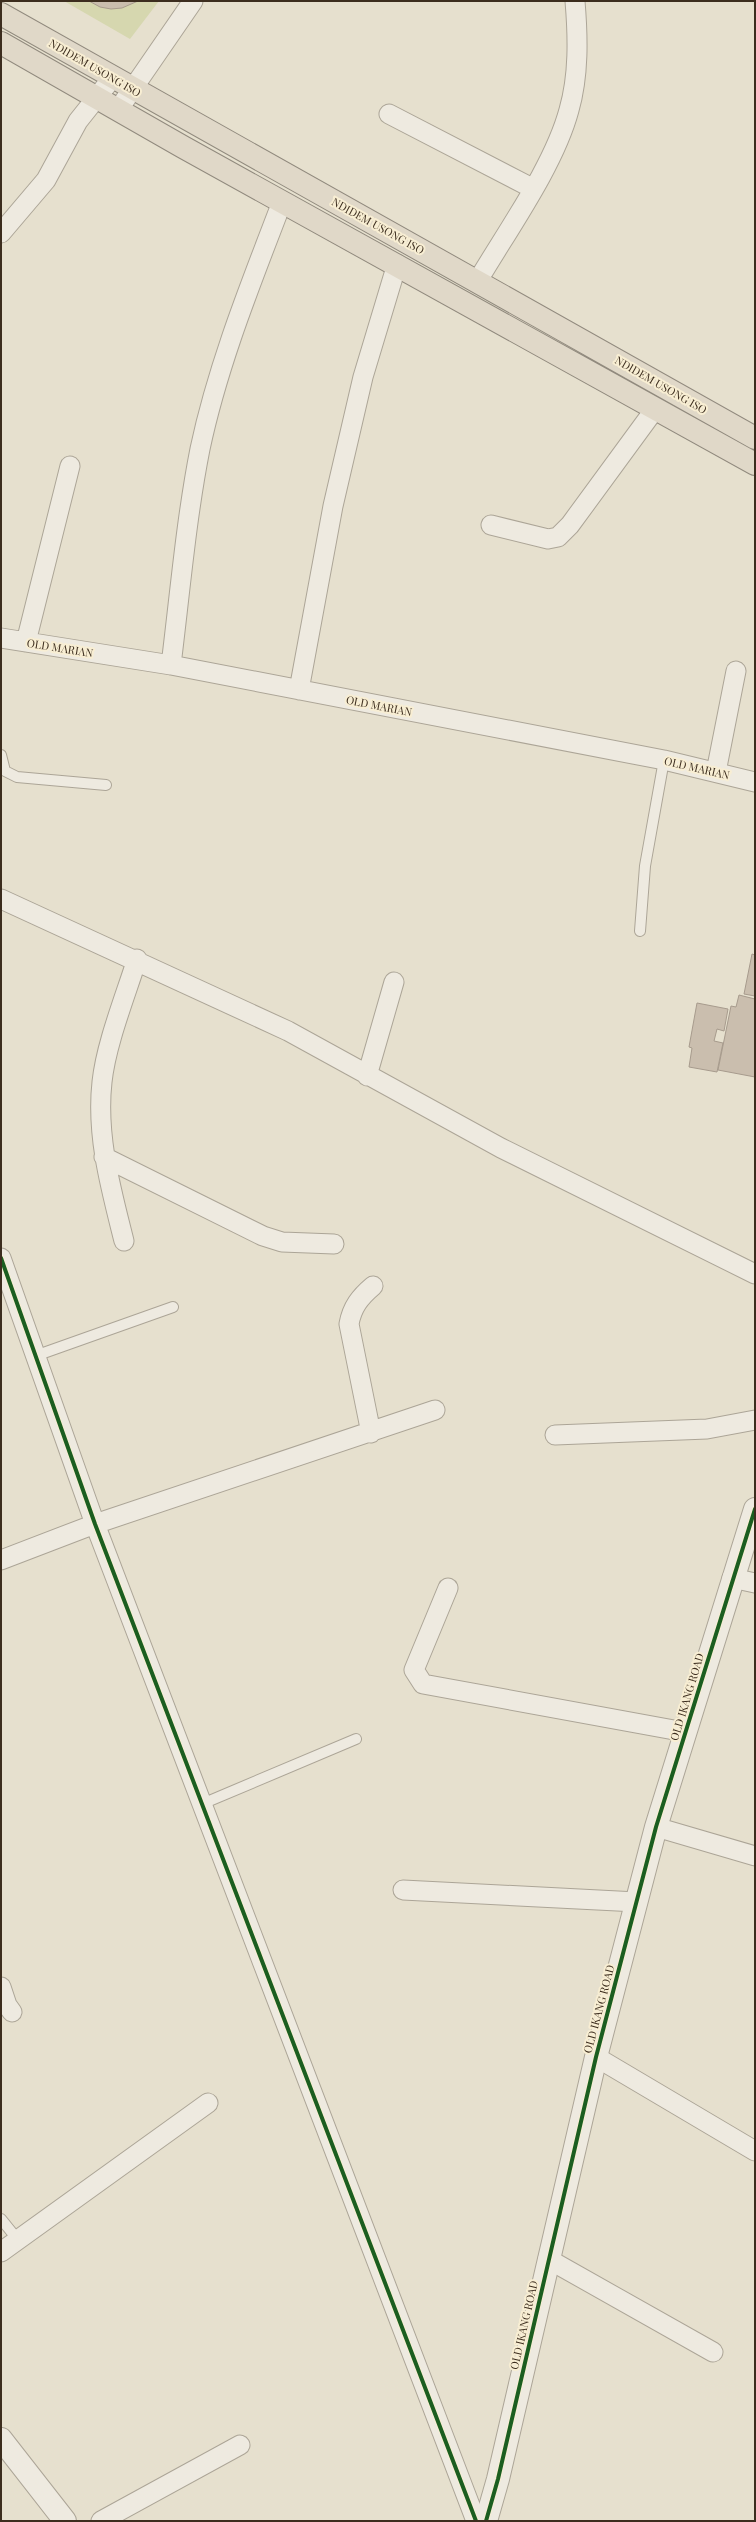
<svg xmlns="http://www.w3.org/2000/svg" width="756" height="2522" viewBox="0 0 756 2522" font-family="'Playfair Display',serif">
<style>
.green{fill:#d6d7af}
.building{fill:#cabeae;stroke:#a79b8d}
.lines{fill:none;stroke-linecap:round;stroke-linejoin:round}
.service-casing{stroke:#aca597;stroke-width:12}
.minor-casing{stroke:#aca597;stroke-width:21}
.tertiary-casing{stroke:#aca597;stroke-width:24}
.trunk-casing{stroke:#918a7e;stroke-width:24}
.service{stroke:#eeeae0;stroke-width:10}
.minor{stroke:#eeeae0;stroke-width:19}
.tertiary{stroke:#eeeae0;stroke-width:22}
.trunk{stroke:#e0d8c8;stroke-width:22}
.cycleway-casing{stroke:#f8eed3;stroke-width:6}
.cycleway{stroke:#1b5e20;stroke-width:4}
.labels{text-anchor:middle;stroke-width:4;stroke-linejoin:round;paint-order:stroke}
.street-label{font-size:11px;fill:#3c2d1e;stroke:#f8eed3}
</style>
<rect width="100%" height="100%" fill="#e6e0ce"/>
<path class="green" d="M64,1H159L130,39Z"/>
<path class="building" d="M89,1H138L122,8L111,9L100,7Z
M752,954L755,955V996L744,994Z
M739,995L755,999V1077L718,1070L731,1006L736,1007Z
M697,1003L728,1009L724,1031L717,1029L714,1041L723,1043L717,1072L689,1067L692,1048L689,1047Z"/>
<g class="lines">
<defs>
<path id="service" d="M1,755L5,771L17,777L106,785
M640,931L645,866L664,760
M35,1356L173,1307
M202,1804L356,1739
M1,2219L18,2240"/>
<path id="minor" d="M118,110L193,1
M389,114L532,188
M1,233L46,180L78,121L113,77
M477,282C507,231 554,166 569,110C579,75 578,37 575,1
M491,525L548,539L558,537L570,525L655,409
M1,638L171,665L664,760L755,782
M26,642L70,466
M171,665C180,593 186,520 200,449C218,364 251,283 282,202
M299,690L333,506L363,377L397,264
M716,772L736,671
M1,899L288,1031L501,1148L755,1274
M367,1076L394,982
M104,1157L263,1236L282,1242L334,1244
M124,1241C111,1189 96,1136 102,1082C106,1044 125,997 137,959
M1,1258L95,1524L476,2521
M371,1433L349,1324C352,1307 360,1297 373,1286
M555,1435L707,1429L755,1420
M1,1560L95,1524L435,1410
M732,1578L755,1583
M448,1588L414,1670L423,1684L685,1732
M656,1827L755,1856
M403,1890L637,1902
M1,1987L7,2005L12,2012
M596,2057L755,2151
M1,2252L208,2103
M548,2259L713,2352
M101,2521L240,2445"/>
<path id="tertiary" d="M1,2439L65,2521
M486,2521L498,2479L596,2057L656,1827L755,1509"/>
<path id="trunk" d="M1,14L755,438
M1,43L183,147L755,464"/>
</defs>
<use href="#service" class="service-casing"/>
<use href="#minor" class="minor-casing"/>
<use href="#tertiary" class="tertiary-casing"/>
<use href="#trunk" class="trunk-casing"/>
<use href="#service" class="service"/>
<use href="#minor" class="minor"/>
<use href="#tertiary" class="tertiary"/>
<use href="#trunk" class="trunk"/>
<defs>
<path id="cycleway" d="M1,1258L95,1524L476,2521
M486,2521L498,2479L596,2057L656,1827L755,1509"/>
</defs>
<use href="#cycleway" class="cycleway-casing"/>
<use href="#cycleway" class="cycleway"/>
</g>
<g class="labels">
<g class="street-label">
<text transform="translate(95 68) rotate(30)" y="4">NDIDEM USONG ISO</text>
<text transform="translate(378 226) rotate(29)" y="4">NDIDEM USONG ISO</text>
<text transform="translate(661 385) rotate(30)" y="4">NDIDEM USONG ISO</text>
<text transform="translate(60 648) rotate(9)" y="4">OLD MARIAN</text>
<text transform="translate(379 706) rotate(11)" y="4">OLD MARIAN</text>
<text transform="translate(697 768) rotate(13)" y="4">OLD MARIAN</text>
<text transform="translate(687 1697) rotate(-73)" y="4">OLD IKANG ROAD</text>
<text transform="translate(599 2009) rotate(-75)" y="4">OLD IKANG ROAD</text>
<text transform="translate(524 2325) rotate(-77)" y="4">OLD IKANG ROAD</text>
</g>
</g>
<rect width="756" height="2522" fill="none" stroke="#3c2d1e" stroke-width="4"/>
</svg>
